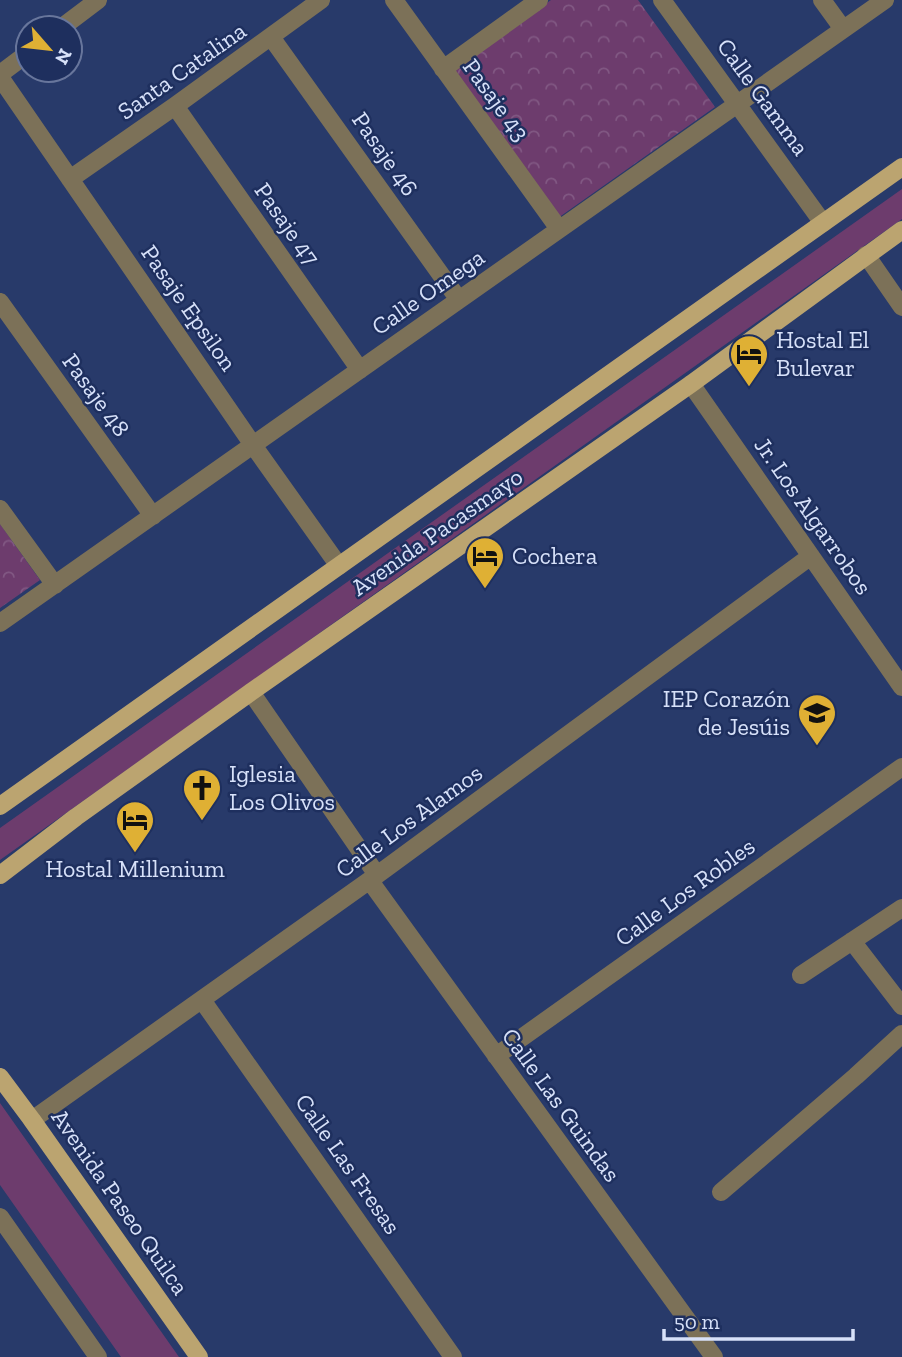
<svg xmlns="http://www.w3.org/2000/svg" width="902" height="1357" viewBox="0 0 902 1357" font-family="'Zilla Slab',serif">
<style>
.grass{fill:#6d3c6d}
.park{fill:url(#park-crowns)}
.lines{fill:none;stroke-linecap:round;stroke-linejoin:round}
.minor{stroke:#7c7158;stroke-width:18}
.major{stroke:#bba470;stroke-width:18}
.labels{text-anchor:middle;stroke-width:5;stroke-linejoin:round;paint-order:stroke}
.street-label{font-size:24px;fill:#d7e1f9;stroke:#1e2f5e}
.poi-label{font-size:24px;fill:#d7e1f9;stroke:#1e2f5e;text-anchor:start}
</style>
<defs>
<pattern id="park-crowns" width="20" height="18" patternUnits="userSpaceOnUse" patternTransform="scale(1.75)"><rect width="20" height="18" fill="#6d3c6d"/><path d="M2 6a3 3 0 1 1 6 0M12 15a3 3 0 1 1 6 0" fill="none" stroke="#815883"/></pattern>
</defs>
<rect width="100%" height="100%" fill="#283a6a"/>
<path class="grass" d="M902,189V219L0,860V828Z
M0,1103L179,1357H121L0,1185Z"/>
<path class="park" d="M551,0H638L715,107L558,218L450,71Z
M0,524L40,580L0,608Z"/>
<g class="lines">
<path class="minor" d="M394,0L559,229
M662,0L823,223
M822,0L843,29
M61,28L98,0
M271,37L459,300
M443,69L539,0
M0,74L28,53
M0,77L253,445L339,566
M175,106L360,370
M70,179L175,106L321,0
M866,255L902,307
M0,302L153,516
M691,384L902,687
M0,509L55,585
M0,623L885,0
M251,692L377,875
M370,881L714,1357
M852,941L902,1006
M801,975L902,908
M202,1000L453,1357
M496,1056L902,767
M32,1120L377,875L811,556
M721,1192L856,1076L902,1034
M0,1217L98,1357"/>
<path class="major" d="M0,806L902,167
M0,875L76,817L251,692L691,384L902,230
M0,1077L32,1120L199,1357"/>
</g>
<defs>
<symbol id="hotel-pin" viewBox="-11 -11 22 30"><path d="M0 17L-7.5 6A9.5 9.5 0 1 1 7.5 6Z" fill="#dfb034" stroke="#1e2f5e"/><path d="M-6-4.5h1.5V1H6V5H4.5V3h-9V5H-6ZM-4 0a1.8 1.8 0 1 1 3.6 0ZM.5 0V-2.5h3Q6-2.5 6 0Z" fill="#111"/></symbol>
<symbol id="school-pin" viewBox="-11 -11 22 30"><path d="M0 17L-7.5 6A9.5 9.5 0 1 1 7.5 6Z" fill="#dfb034" stroke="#1e2f5e"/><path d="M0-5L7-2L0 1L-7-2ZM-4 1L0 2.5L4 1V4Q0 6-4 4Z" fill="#111"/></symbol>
<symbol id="church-pin" viewBox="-11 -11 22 30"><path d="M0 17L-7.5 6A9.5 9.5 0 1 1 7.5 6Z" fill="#dfb034" stroke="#1e2f5e"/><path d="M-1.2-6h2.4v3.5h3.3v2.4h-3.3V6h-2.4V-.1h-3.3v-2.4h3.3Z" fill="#111"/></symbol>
</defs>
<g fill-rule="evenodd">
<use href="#hotel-pin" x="727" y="332" width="44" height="60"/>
<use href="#hotel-pin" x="463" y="534" width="44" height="60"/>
<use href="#school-pin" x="795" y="691" width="44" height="60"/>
<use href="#church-pin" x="180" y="766" width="44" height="60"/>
<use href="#hotel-pin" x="113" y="798" width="44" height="60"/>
</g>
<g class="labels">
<g class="street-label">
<text transform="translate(182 71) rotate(-35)" y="8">Santa Catalina</text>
<text transform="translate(763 97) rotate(54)" y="8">Calle Gamma</text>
<text transform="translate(496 100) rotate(54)" y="8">Pasaje 43</text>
<text transform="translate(385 154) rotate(55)" y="8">Pasaje 46</text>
<text transform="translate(287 224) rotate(55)" y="8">Pasaje 47</text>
<text transform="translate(428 292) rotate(-35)" y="8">Calle Omega</text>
<text transform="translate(189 308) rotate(55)" y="8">Pasaje Epsilon</text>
<text transform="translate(96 395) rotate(54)" y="8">Pasaje 48</text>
<text transform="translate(813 516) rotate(55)" y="8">Jr. Los Algarrobos</text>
<text transform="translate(437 532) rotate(-35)" y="8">Avenida Pacasmayo</text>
<text transform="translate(409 821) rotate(-36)" y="8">Calle Los Alamos</text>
<text transform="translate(685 892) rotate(-36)" y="8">Calle Los Robles</text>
<text transform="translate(561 1105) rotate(54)" y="8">Calle Las Guindas</text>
<text transform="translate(348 1164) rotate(55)" y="8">Calle Las Fresas</text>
<text transform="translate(120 1202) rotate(55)" y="8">Avenida Paseo Quilca</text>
</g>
<g class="poi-label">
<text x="776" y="348">Hostal El<tspan x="776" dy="28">Bulevar</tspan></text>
<text x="512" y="564">Cochera</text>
<text x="790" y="707" text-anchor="end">IEP Corazón<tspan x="790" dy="28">de Jesúis</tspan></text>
<text x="229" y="782">Iglesia<tspan x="229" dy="28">Los Olivos</tspan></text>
<text x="135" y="877" text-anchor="middle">Hostal Millenium</text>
</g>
</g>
<g transform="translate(49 49) rotate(118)"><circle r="33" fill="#1e2f5e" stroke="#68769c" stroke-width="2"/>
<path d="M0-5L12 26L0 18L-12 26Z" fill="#dfb034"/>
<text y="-10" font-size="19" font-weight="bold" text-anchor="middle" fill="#d7e1f9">N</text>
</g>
<path d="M664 1329v10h189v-10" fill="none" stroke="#d7e1f9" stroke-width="3.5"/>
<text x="674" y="1329" font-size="21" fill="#d7e1f9" stroke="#1e2f5e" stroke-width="5" paint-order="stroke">50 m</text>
</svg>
